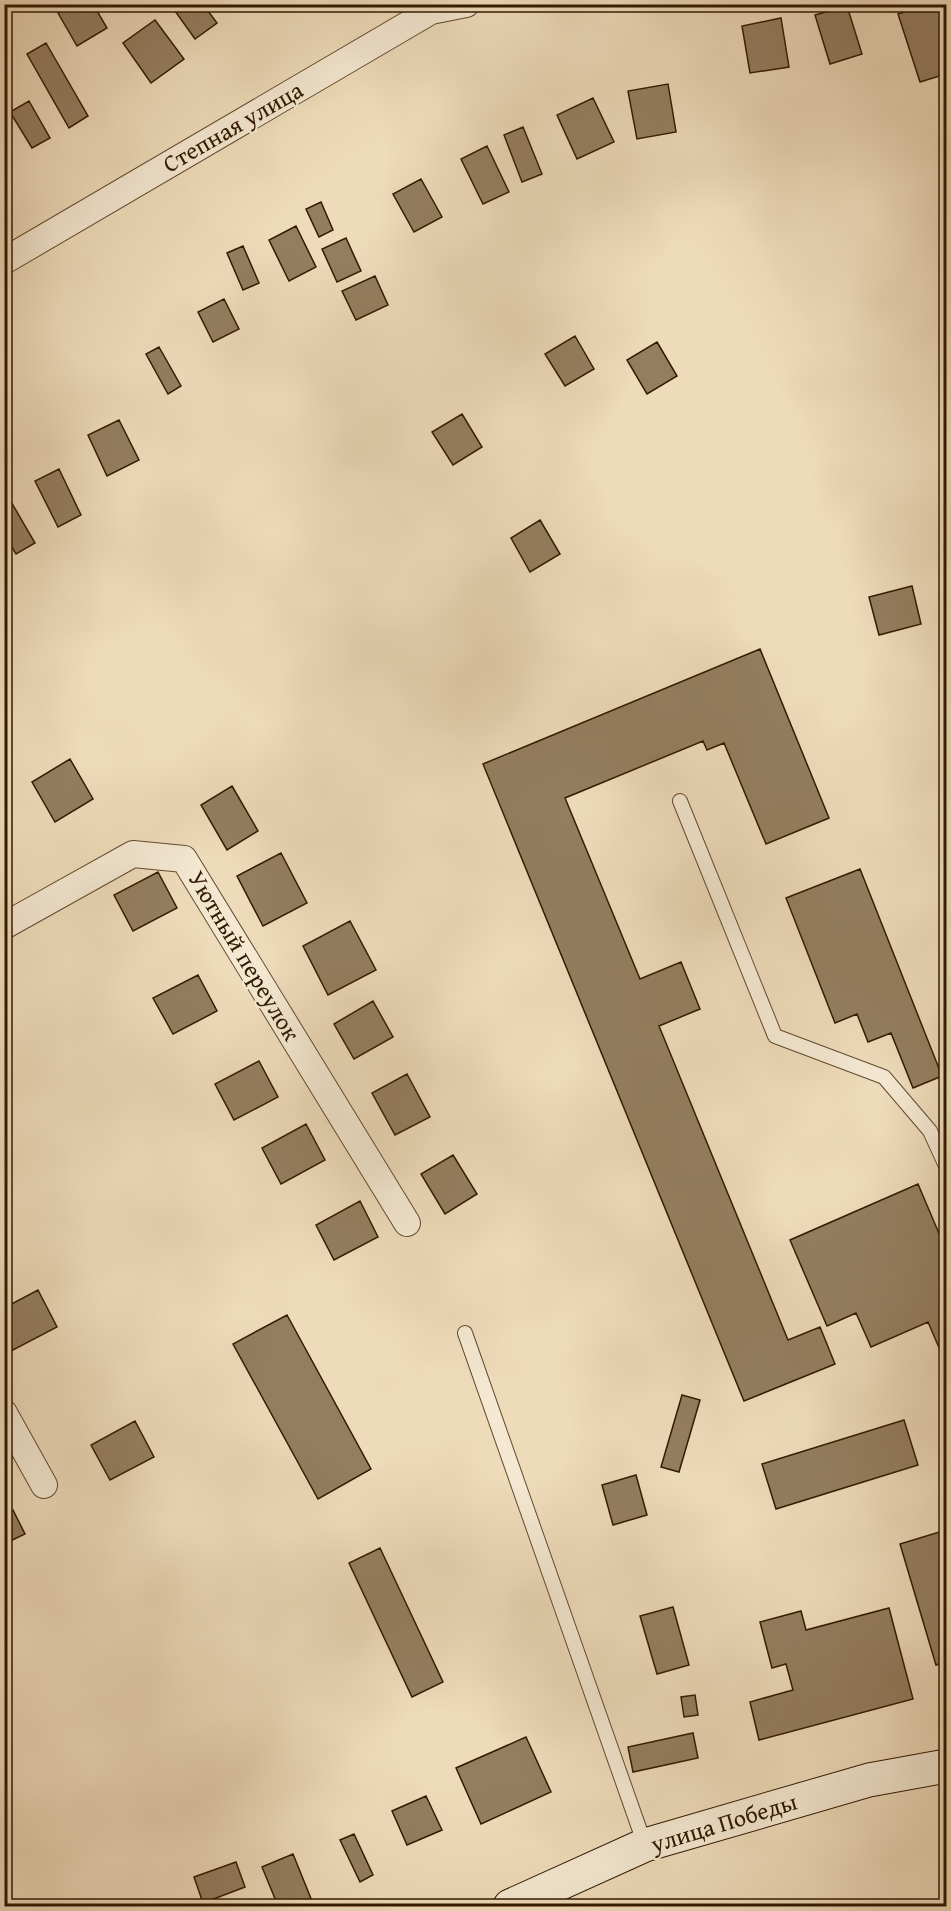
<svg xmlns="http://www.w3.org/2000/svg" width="951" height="1911" viewBox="0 0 951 1911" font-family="'Gentium Book Plus',serif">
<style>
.building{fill:#947e61;stroke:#321a00;stroke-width:1.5}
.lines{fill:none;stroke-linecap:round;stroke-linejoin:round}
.lane-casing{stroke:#614a2e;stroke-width:16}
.street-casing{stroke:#614a2e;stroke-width:28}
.secondary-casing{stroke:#321a00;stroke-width:35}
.lane{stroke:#f4e8d2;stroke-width:14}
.street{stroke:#f4e8d2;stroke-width:26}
.secondary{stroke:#f4e8d2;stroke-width:33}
.labels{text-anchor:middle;stroke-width:4.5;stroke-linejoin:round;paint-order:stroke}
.street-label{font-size:24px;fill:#321a00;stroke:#f4e8d2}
</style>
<rect width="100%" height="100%" fill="#eedbba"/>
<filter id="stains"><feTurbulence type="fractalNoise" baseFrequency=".00333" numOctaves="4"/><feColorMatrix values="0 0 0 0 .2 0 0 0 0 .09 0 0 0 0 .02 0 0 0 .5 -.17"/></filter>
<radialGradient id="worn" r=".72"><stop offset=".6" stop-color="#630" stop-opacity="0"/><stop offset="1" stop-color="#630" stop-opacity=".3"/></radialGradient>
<path class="building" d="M72,4H93L107,28L77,46L58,13Z
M170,4H203L217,23L195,39Z
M929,4H939L946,28V74L920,82L898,14Z
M847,6L862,54L830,64L815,15Z
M781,18L789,67L750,73L742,26Z
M155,20L184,59L151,83L123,43Z
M46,43L88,116L69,128L27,54Z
M668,84L676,132L637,139L628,91Z
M593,98L614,142L577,159L557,115Z
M29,101L50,138L32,148L10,112Z
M523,127L542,174L522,182L504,135Z
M487,146L509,192L483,204L461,159Z
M421,179L442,217L414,232L393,194Z
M321,202L333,230L319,237L306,209Z
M296,226L316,267L289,281L269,240Z
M346,238L361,271L337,282L322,249Z
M243,246L259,283L243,290L227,253Z
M375,276L388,305L356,320L342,291Z
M224,299L239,329L213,342L198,312Z
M575,336L594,369L565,386L545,354Z
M657,342L677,376L647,394L627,360Z
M159,347L181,386L168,394L146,354Z
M462,414L482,447L453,465L432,432Z
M119,420L139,460L107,476L88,435Z
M59,469L81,515L58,527L35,481Z
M10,500L35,543L16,554L4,534V503Z
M540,520L560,554L530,572L511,538Z
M912,586L921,624L879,635L869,597Z
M760,649L829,818L766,844L724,743L707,750L703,741L565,798L640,979L681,962L700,1009L659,1026L788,1340L820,1327L835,1364L744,1401L483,764Z
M70,759L93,799L55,822L32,782Z
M232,786L258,831L227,850L201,805Z
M281,853L307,903L263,926L237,876Z
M860,869L942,1076L913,1088L891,1033L868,1042L857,1014L835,1023L786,898Z
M158,872L177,908L133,931L114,895Z
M350,921L376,970L328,995L303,946Z
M198,975L217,1011L173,1034L153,998Z
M373,1001L393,1037L354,1059L334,1024Z
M259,1061L278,1097L234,1120L215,1084Z
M407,1074L430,1117L395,1135L372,1093Z
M306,1124L325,1160L281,1184L262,1148Z
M453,1155L477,1194L445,1214L421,1174Z
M918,1184L946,1250V1364L928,1322L871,1347L856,1313L827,1326L790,1240Z
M360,1201L378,1237L334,1260L316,1225Z
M38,1290L57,1327L13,1350L4,1333V1308Z
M287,1315L371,1469L318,1499L233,1344Z
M682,1395L700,1400L679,1472L661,1467Z
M904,1420L918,1465L776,1509L762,1464Z
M135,1421L154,1457L110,1480L91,1445Z
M636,1475L647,1515L613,1525L602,1485Z
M13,1510L25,1534L4,1544V1515Z
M946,1530V1662L936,1665L900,1544Z
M380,1548L443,1682L412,1697L349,1563Z
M673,1607L689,1665L657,1674L640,1616Z
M889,1608L913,1699L759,1740L750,1702L793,1690L786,1664L772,1668L760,1622L801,1611L806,1630Z
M695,1695L698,1715L684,1717L681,1697Z
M693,1733L698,1758L633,1772L628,1747Z
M526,1737L551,1792L481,1824L456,1768Z
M426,1796L442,1830L407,1845L392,1811Z
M354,1834L373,1875L360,1882L340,1840Z
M293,1854L312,1901L298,1906H278L262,1867Z
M236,1862L245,1887L203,1903L194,1877Z"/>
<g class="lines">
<defs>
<path id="lane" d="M680,801L775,1036L884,1077L930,1131L946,1166
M465,1333L645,1845"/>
<path id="street" d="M4,261L431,11L466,4
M4,926L133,854L184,859L407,1223
M4,1413L44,1485"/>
<path id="secondary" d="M510,1906L645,1845L869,1780L946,1766"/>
</defs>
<use href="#lane" class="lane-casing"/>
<use href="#street" class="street-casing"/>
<use href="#secondary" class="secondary-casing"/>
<use href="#lane" class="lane"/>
<use href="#street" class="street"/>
<use href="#secondary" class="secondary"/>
</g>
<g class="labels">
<g class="street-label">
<text transform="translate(233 127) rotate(-30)" y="8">Степная улица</text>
<text transform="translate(244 956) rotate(59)" y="8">Уютный переулок</text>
<text transform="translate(724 1823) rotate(-17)" y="8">улица Победы</text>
</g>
</g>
<rect width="951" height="1911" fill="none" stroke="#eedbba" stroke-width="24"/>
<rect x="6" y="6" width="939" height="1899" fill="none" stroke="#321a00" stroke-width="3"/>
<rect x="12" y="12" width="927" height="1887" fill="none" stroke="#321a00" stroke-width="1.5"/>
<rect width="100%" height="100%" filter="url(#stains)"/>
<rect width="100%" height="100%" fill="url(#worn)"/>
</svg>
